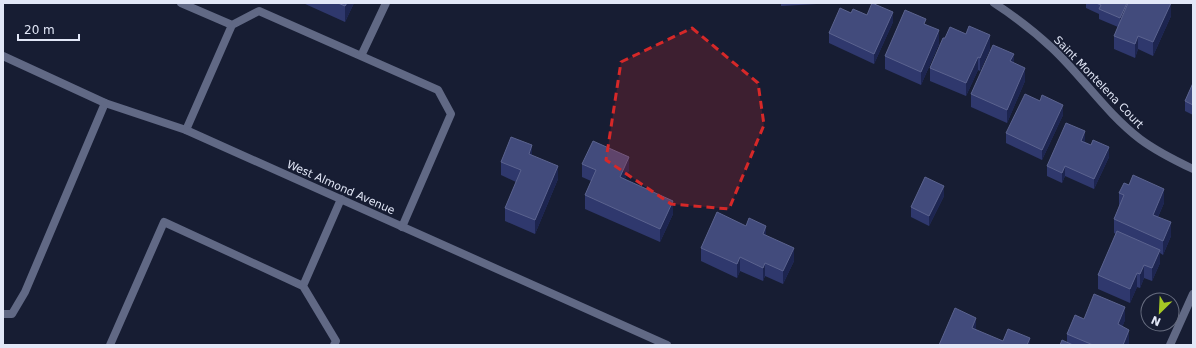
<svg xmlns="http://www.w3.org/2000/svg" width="1196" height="348" viewBox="0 0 1196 348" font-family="'DejaVu Sans',sans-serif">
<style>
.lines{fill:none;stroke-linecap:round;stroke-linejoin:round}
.service{stroke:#616985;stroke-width:8}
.minor{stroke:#616985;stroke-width:8}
.wall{fill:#2f386d}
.shaded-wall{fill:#1d2550}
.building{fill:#424b7c;stroke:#5b638f}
.marked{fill:#d62828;fill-opacity:0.2;stroke:#d62828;stroke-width:3;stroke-dasharray:8 5;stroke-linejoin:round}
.labels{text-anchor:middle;stroke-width:3.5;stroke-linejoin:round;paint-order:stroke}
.street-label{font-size:11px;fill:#e2e7f7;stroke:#171d33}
</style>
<rect width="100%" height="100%" fill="#171d33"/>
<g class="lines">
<path class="service" d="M181,3L232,25L259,11L438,90L451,114L402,227
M361,56L386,3
M186,130L232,25
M303,286L341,199
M3,314H12L25,292L105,103
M110,345L164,222L303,286L336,341L334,345"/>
<path class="minor" d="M994,3C1014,16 1035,32 1052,48C1083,77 1106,113 1140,139C1156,151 1174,160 1193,169
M3,56L105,103L186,130L667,345
M1170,345L1193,294"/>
</g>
<path class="wall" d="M303,3H354L345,22Z
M781,3H835L781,6Z
M1086,3H1171V16L1153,56L1138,49L1135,58L1114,49V36L1118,27L1099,19V14L1086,8Z
M851,13L867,15L893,22L874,64L829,43V33Z
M926,24L939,44L921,85L885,69V56Z
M945,38L990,49L980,71L978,70L966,96L930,81V68Z
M1014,63L1025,81L1007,123L971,107V94Z
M1193,83V115L1185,111V101Z
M1040,101L1063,115L1042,160L1006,143V133Z
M1085,141V142L1109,157L1094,189L1065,176L1062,183L1047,176V166Z
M532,155L558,179L535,234L505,221V208L516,182L501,175V162Z
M582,164L629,170L625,179L673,214L660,242L585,209V195L591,181L582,177Z
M1119,193L1164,203L1158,217L1171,236L1163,255L1160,253V263L1152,281L1144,278L1140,288L1137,287L1130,303L1098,289V275L1116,234L1114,233V219L1119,206Z
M944,196L929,226L911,217V207Z
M766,235L794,261L783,284L765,276L763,281L740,271L737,278L701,261V248Z
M1084,319L1125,320L1122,327L1129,343V345H1060L1067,342V334Z"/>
<path class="shaded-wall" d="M347,3H354L345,22V6Z
M1127,3H1131L1120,28V18Z
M1171,3V16L1153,56V42Z
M893,12V22L874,64V54Z
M939,30V44L921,85V72Z
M990,35V49L980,71V58Z
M1138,36V49L1135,58V44Z
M1014,54V67L1010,61Z
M978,57V70L966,96V83Z
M1025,68V81L1007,123V110Z
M1063,105V115L1042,160V150Z
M1085,131V141L1081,151V141Z
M532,145V159L529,154Z
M1109,147V157L1094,189V179Z
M629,157V170L620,190V177Z
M558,166V179L535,234V220Z
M1065,166V176L1062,183V173Z
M944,186V196L929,226V216Z
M1164,189V203L1153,228V215Z
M673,201V214L660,242V229Z
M1171,222V236L1163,255V241Z
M766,226V240L763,234Z
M794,248V261L783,284V271Z
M1160,250V263L1152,281V268Z
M740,257V271L737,278V264Z
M765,263V276L763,281V268Z
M1144,265V278L1140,288V274Z
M1137,273V287L1130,303V289Z
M1125,307V320L1118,338V324Z
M976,318V331L972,328Z
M1129,330V345H1123Z
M1030,338V345H1027Z"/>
<path class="building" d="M338,3H347L345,6Z
M872,3L893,12L874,54L829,33L840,8L851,13L853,9L867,15Z
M1096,3H1127L1120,18L1099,9L1101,5Z
M1128,3H1171L1153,42L1138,36L1135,44L1114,36Z
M905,10L926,19L924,24L939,30L921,72L885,56Z
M969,26L990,35L980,58L978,57L966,83L930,68L943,38H945L950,27L966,34Z
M993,45L1014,54L1010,61L1025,68L1007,110L971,94Z
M1193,83V105L1185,101Z
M1025,94L1040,101L1042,95L1063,105L1042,150L1006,133Z
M1066,123L1085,131L1081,141L1091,145L1093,140L1109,147L1094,179L1065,166L1062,173L1047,166Z
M511,137L532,145L529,154L558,166L535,220L505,208L521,170L501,162Z
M593,141L629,157L620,177L673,201L660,229L585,195L596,170L582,164Z
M1133,175L1164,189L1153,215L1171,222L1163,241L1114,219L1124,195L1119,193L1124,183L1129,185Z
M925,177L944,186L929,216L911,207Z
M717,212L746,226L749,218L766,226L763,234L794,248L783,271L765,263L763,268L740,257L737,264L701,248Z
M1117,231L1160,250L1152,268L1144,265L1140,274L1137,273L1130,289L1098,275Z
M1094,294L1125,307L1118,324L1129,330L1123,345H1093L1067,334L1075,315L1084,319Z
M955,308L976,318L972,328L1003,341L1008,329L1030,338L1027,345H939Z
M1062,340L1073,345H1060Z"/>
<path class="marked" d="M692,28L758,83L764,125L729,209L671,204L606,160L621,62Z"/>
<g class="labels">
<g class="street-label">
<text transform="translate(1099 82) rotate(46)" y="4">Saint Montelena Court</text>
<text transform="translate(341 187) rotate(24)" y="4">West Almond Avenue</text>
</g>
</g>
<rect width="1196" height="348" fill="none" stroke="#e2e7f7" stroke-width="8"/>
<g transform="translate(1160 312) rotate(204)"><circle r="19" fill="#171d33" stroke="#686e81"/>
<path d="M0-3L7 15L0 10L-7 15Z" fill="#a5c824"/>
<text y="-6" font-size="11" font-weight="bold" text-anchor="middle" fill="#e2e7f7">N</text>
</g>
<path d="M18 34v6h61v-6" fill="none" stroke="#e2e7f7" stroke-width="2"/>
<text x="24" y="34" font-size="12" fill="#e2e7f7" stroke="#171d33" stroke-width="3" paint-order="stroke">20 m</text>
</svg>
